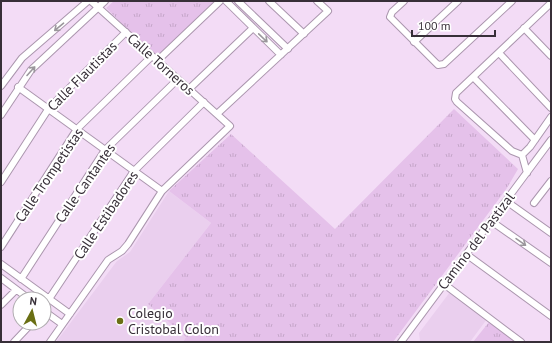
<svg xmlns="http://www.w3.org/2000/svg" width="552" height="343" viewBox="0 0 552 343" font-family="'PT Sans',sans-serif">
<style>
.built{fill:#eacfee}
.grass{fill:url(#grass-tufts)}
.lines{fill:none;stroke-linecap:round;stroke-linejoin:round}
.minor-casing{stroke:#ab96ae;stroke-width:8}
.minor{stroke:#fff;stroke-width:6}
.oneway{stroke:#9b979c}
.poi-dot{fill:#6a6f14;stroke:#fff;stroke-width:1.5}
.labels{text-anchor:middle;stroke-width:4;stroke-linejoin:round;paint-order:stroke}
.street-label{font-size:14px;fill:#372f38;stroke:#fff}
.poi-label{font-size:14px;fill:#372f38;stroke:#fff;text-anchor:start}
</style>
<defs>
<pattern id="grass-tufts" width="24" height="20" patternUnits="userSpaceOnUse"><rect width="24" height="20" fill="#e5c1ea"/><path d="M3 7l-1-3M5 7V3M7 7l1-3M15 17l-1-3M17 17v-4M19 17l1-3" fill="none" stroke="#c5a6c9"/></pattern>
</defs>
<rect width="100%" height="100%" fill="#f3dcf6"/>
<path class="built" d="M169,191L211,223L148,304L186,337L183,342H56L117,261L130,252Z
M450,292L487,319L470,342H422L420,341L419,333Z"/>
<path class="grass" d="M114,1H215L156,57L106,8Z
M454,109L518,169L507,188L393,342H183L186,337L148,304L211,223L169,191L231,134L335,229Z
M489,322L517,342H473Z"/>
<g class="lines">
<defs>
<path id="minor" d="M226,1L281,55
M238,1L288,49
M269,1L304,34
M404,1L392,12L390,17L438,65L444,64L512,1
M524,28L551,56
M414,42L458,1
M499,53L551,108
M157,61L220,1
M473,77L535,140
M1,86L22,58L88,1
M18,87L162,191
M189,89L253,28
M217,114L328,11L317,1
M1,115L31,70L105,1
M522,155L512,151L457,102L455,99L456,93L551,3
M522,155L530,147L551,117
M522,155L527,173
M1,182L49,108L126,32
M506,201L551,233
M534,203L551,181
M491,221L551,263
M1,247L77,129L152,56
M466,254L551,316
M1,264L70,314
M1,278L29,299
M21,279L105,150L178,79
M444,284L521,342
M49,299L134,171L204,102
M1,305L16,290
M44,311L62,324
M14,342L32,323
M50,342L108,260L122,251L128,244L162,191L230,126L91,1
M401,342L551,140"/>
</defs>
<use href="#minor" class="minor-casing"/>
<use href="#minor" class="minor"/>
</g>
<defs><path id="oneway-shaft" d="M-6 0H5M1.5-3L5.5 0L1.5 3" fill="none" stroke-width="1.6" stroke-linecap="round" stroke-linejoin="round"/></defs>
<g class="oneway">
<use href="#oneway-shaft" transform="translate(59 27) rotate(140)"/>
<use href="#oneway-shaft" transform="translate(263 38) rotate(44)"/>
<use href="#oneway-shaft" transform="translate(31 71) rotate(-48)"/>
<use href="#oneway-shaft" transform="translate(521 242) rotate(35)"/>
</g>
<circle class="poi-dot" cx="120" cy="321" r="4"/>
<g class="labels">
<g class="street-label">
<text transform="translate(161 64) rotate(42)" y="5">Calle Torneros</text>
<text transform="translate(82 76) rotate(-45)" y="5">Calle Flautistas</text>
<text transform="translate(49 175) rotate(-56)" y="5">Calle Trompetistas</text>
<text transform="translate(85 183) rotate(-55)" y="5">Calle Cantantes</text>
<text transform="translate(106 215) rotate(-56)" y="5">Calle Estibadores</text>
<text transform="translate(476 241) rotate(-53)" y="5">Camino del Pastizal</text>
</g>
<g class="poi-label">
<text x="128" y="318">Colegio<tspan x="128" dy="16">Cristobal Colon</tspan></text>
</g>
</g>
<rect width="552" height="343" fill="none" stroke="#372f38" stroke-width="4"/>
<g transform="translate(32 311) rotate(7)"><circle r="19" fill="#ffffff" stroke="#afacaf"/>
<path d="M0-3L7 15L0 10L-7 15Z" fill="#6a6f14"/>
<text y="-6" font-size="11" font-weight="bold" text-anchor="middle" fill="#372f38">N</text>
</g>
<path d="M412 30v6h83v-6" fill="none" stroke="#372f38" stroke-width="2"/>
<text x="418" y="30" font-size="12" fill="#372f38" stroke="#ffffff" stroke-width="3" paint-order="stroke">100 m</text>
</svg>
